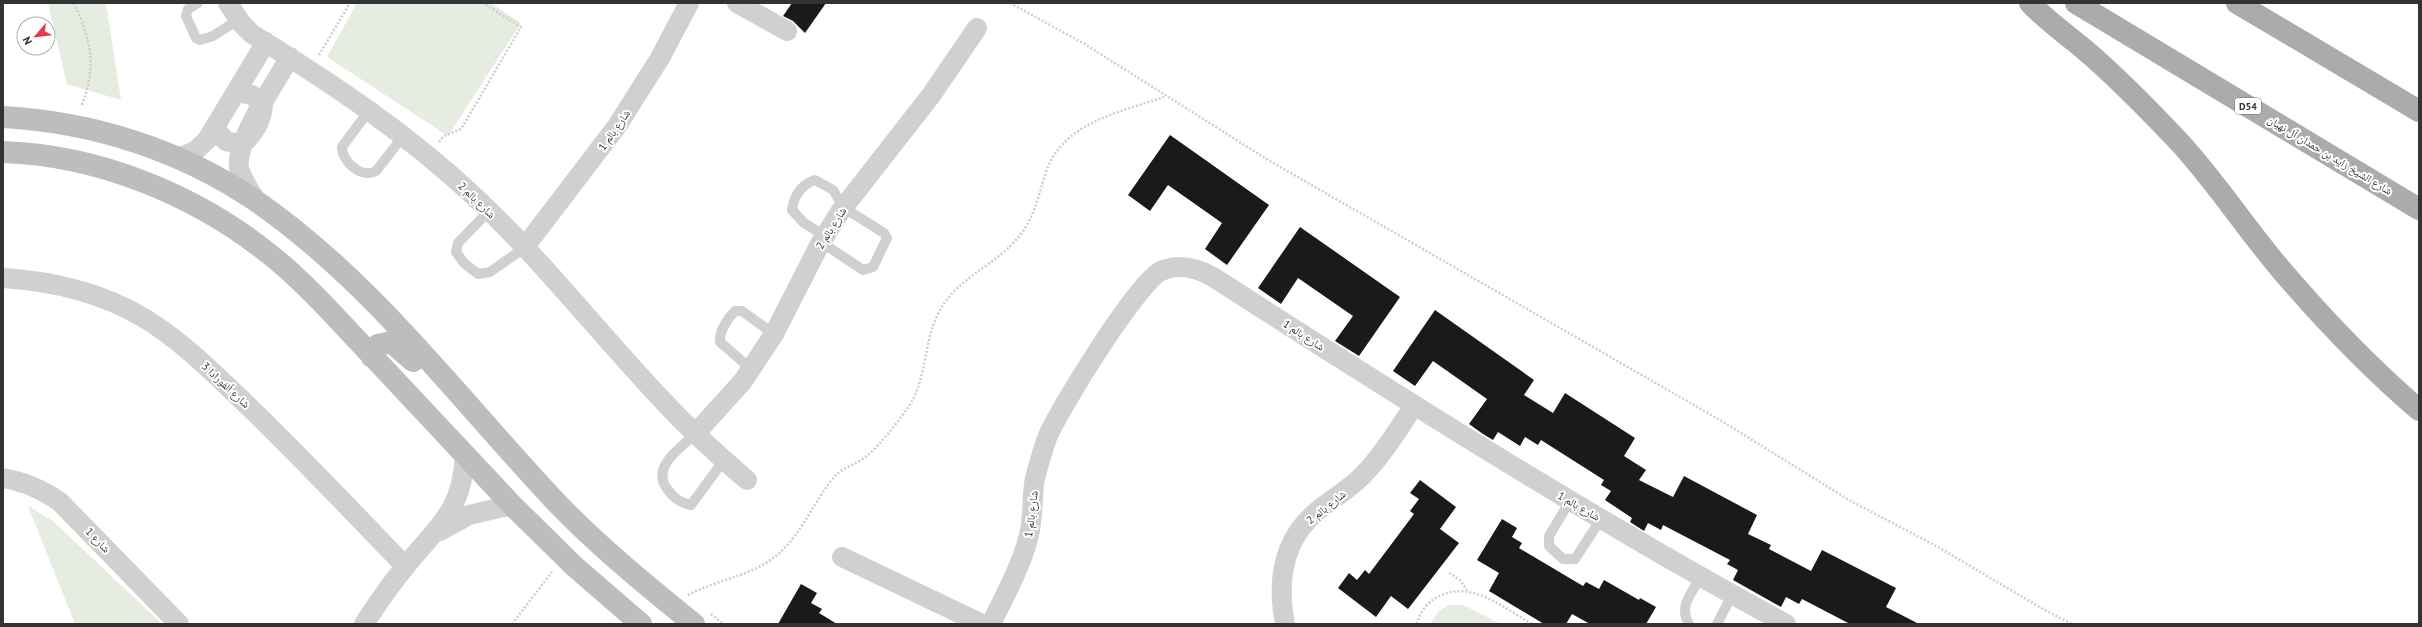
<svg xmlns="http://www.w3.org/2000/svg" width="2422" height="627" viewBox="0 0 2422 627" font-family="'PT Sans','Noto Naskh Arabic',sans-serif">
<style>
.green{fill:#e6ecdf}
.building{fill:#1a1a1a}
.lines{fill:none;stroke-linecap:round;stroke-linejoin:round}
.path{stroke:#cdcdcd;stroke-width:2.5;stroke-dasharray:2 2;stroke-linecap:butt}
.lane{stroke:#d0d0d0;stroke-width:10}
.street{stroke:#d0d0d0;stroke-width:20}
.secondary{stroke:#bdbdbd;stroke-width:22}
.primary{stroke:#ababab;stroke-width:22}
.labels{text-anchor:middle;stroke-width:4;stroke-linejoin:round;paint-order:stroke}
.shield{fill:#fff;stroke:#707070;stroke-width:1}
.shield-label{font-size:10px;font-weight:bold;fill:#333}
.street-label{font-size:11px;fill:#333;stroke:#fff}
</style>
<rect width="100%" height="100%" fill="#fff"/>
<path class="green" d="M48,3H106L121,100L67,84Z
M357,3H491L521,23L448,136L327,57Z
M28,506L53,521L162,624H75Z
M1449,605H1463L1501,624H1430L1438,612Z"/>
<path class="building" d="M792,3H826L805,33L793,21L783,16Z
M1170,135L1269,205L1227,265L1205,249L1222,223L1168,185L1150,211L1128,195Z
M1300,227L1400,297L1359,356L1335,341L1353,316L1298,278L1281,304L1258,288Z
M1435,310L1534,380L1524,395L1553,413L1565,393L1635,438L1624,456L1646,470L1639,480L1673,497L1684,476L1757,515L1748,534L1771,545L1769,549L1811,571L1822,550L1896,588L1886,607L1919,624H1850L1802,599L1799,604L1786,597L1781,607L1733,580L1738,570L1727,564L1730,560L1663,525L1661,530L1648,523L1644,531L1630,522L1632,518L1605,500L1611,491L1601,485L1604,480L1541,440L1538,445L1525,437L1520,446L1498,432L1493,440L1483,434L1469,424L1487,399L1433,361L1415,386L1393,371Z
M1420,480L1456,507L1440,529L1459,543L1408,609L1391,596L1376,617L1338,588L1349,573L1357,580L1365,570L1369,574L1414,514L1410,511L1419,499L1410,493Z
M1502,519L1517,528L1512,537L1522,543L1519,548L1583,586L1586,582L1599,589L1604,580L1639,600L1640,598L1656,607L1646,624H1590L1572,614L1566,624H1544L1489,591L1499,573L1477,560Z
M801,584L817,593L811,603L822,609L819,613L837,624H778Z"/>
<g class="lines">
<path class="path" d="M74,3C92,43 97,66 81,107
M1010,3L1083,43L1268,160L1720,420L1849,500L1938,547L2043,609L2072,624
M319,55L350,3
M439,142L444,136L461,129L521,27L483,3
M1449,573L1460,580L1467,590
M688,595C714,581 745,577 769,561C800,541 812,502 836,475C844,467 855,465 864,458C880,446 895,425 907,409C927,381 923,345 937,316C955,278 989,270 1015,241C1034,221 1038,197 1046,172C1063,122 1121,112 1164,97
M711,614L723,624
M512,624L552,572
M1417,624C1419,614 1426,604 1434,599C1468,577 1502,607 1532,624"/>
<path class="lane" d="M198,3L188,9L186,16L196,38L200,40L213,36L238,20
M370,109L342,147C342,162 362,179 376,171L404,135
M489,211L458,243L456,252L464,263L478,274L490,272L524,248
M821,242L863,270L873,267L887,238L884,233L844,208L833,190L815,180C801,185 794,195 792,210L804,223L825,236
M751,369L720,342C719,331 728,318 735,311H742L774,334
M695,434C679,449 650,468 668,490C674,499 681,503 691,505L724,460
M1570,501L1549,536V546L1563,559H1575L1601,519
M1689,624C1678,607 1692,592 1701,577
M1717,624L1732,595"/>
<path class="street" d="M228,3L241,23L252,34C333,84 407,133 477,199C545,263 602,337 666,404C691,431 719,456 747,480
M737,3L787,31
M215,129L226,141L242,145C253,134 262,122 263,105L252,95L237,92
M178,158L195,151L207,140L266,42
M256,201C250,190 242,180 239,168C235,140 276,82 290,57
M524,248L617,126L660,58L689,3
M3,278C52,281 102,293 144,318C182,341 212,372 244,402C299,455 352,511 405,566
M695,434L743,381L774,334L821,242L840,212L932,94L977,28
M3,478C25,482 41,489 60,502L179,624
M440,531L469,515L512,505
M842,557L982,624
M364,624C377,604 390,585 405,567C438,525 462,513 465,455
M991,624C1005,595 1021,567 1029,535C1033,519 1032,501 1034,484C1037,468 1042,453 1047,438C1059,409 1137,283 1161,271C1179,263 1197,268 1213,277C1401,398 1589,517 1786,624
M1285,624C1277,582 1282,542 1315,513C1331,499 1349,490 1363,475C1383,455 1398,429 1414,406"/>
<path class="secondary" d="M3,117C93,122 181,150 256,201C372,281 459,399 555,501C598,546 646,585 694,624
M3,152C97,155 194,194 268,253C290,270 310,290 330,311L512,505L574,566L641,624
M372,357L378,345L391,342L413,361"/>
<path class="primary" d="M2030,3C2047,21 2066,34 2085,50C2119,79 2151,112 2182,145C2218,185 2248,231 2283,272C2325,321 2370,368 2419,410
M2076,3L2419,209
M2237,3L2419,111"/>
</g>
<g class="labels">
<rect class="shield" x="2235" y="98" width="26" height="16" rx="3"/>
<g class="shield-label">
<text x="2248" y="110">D54</text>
</g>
<g class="street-label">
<text transform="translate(614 130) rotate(-55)" y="4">شارع بالم 1</text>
<text transform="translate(2330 155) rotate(31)" y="4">شارع الشيخ زايد بن حمدان آل نهيان</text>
<text transform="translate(477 200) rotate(44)" y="4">شارع بالم 2</text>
<text transform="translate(831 228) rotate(-58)" y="4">شارع بالم 2</text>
<text transform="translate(1304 335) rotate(33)" y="4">شارع بالم 1</text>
<text transform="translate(226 385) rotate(43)" y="4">شارع ألفورادا 3</text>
<text transform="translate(1579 506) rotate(30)" y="4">شارع بالم 1</text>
<text transform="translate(1326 507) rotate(-39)" y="4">شارع بالم 2</text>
<text transform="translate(1031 514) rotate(-83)" y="4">شارع بالم 1</text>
<text transform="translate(98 540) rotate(46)" y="4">شارع 1</text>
</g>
</g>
<rect width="2422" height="627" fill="none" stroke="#333333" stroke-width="8"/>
<g transform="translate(36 36) rotate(242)"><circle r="19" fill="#ffffff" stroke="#adadad"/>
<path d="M0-3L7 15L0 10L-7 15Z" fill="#e63946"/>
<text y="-6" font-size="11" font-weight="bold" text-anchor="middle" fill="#333333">N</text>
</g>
</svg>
